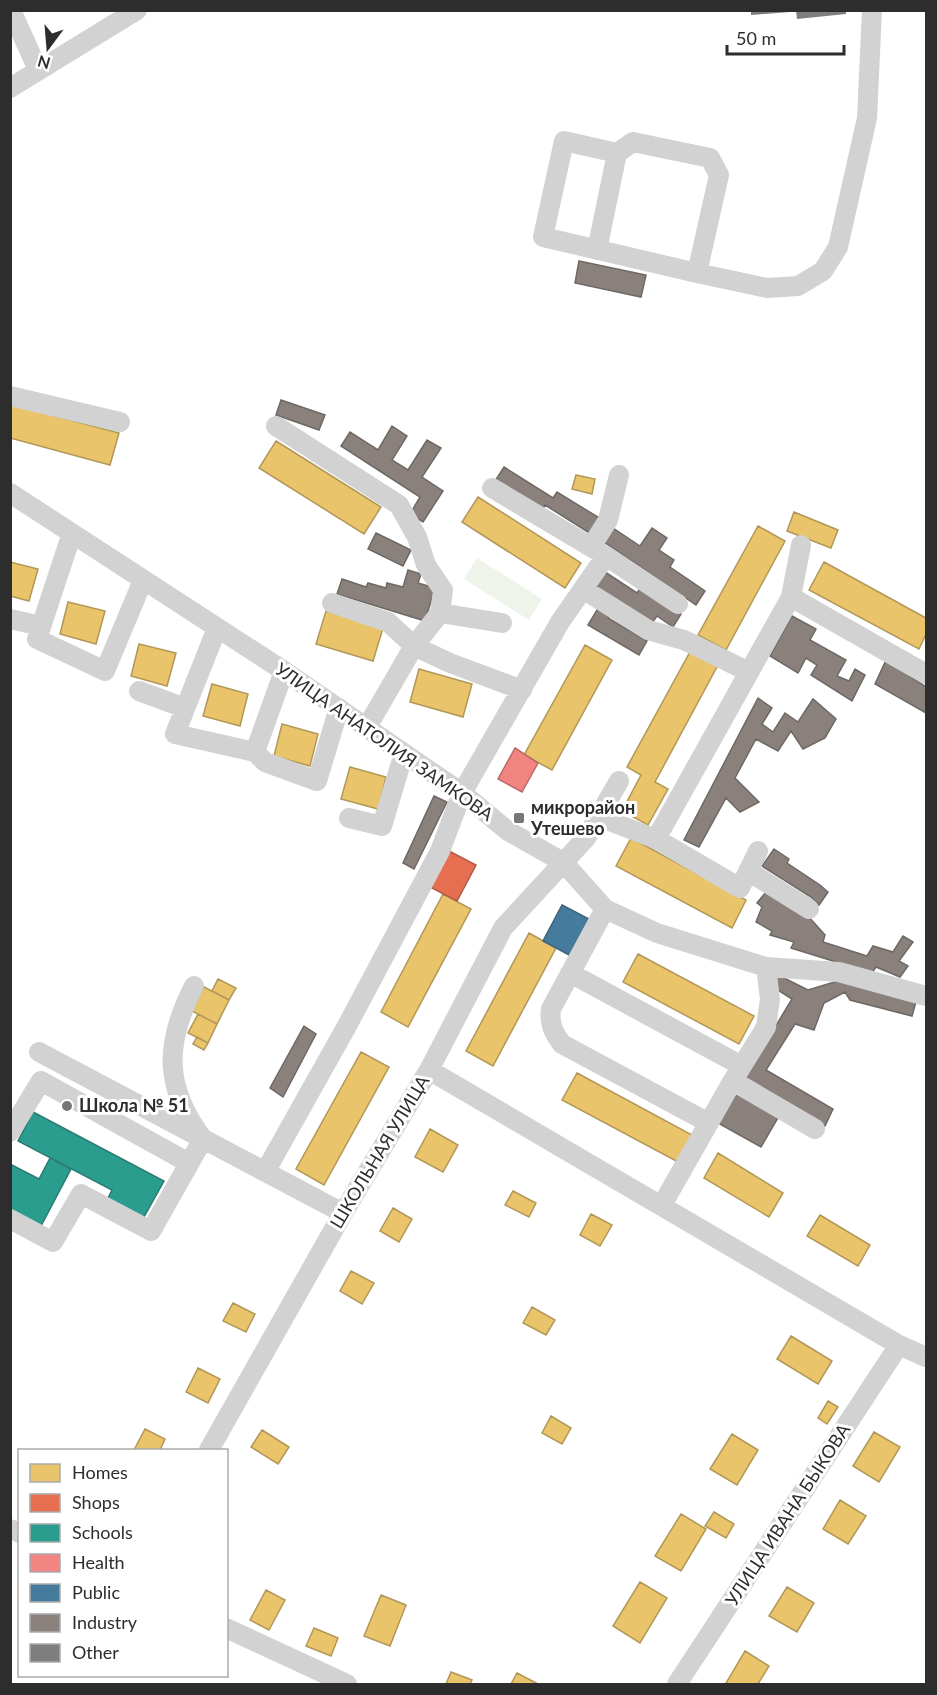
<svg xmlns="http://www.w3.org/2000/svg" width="937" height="1695" font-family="Lato,sans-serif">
	<rect width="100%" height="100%" fill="#fff"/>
	<!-- green -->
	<path fill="#eff4eb" d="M477 558 542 599 529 620 464 579Z"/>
	<!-- homes -->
	<path fill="#e9c46a" stroke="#b19758" stroke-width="1.5" d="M10 404 119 433 110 465 10 438Z
		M276 441 381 507 364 534 259 468Z
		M576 475 595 479 592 494 572 489Z
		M478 497 581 563 565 588 462 522Z
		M794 512 838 530 831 548 787 531Z
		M758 526 785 541 726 650 698 635Z
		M10 562 38 569 29 601 10 596Z
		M824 562 926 618V634L919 649 809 590Z
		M68 602 105 611 96 644 60 634Z
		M326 611 383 628 373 661 316 644Z
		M139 644 176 653 167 686 131 676Z
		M585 645 612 660 552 770 524 755Z
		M691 650 718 665 655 782 668 789 648 825 622 811 641 775 627 767Z
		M419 669 472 684 463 717 410 702Z
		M212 684 248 694 240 726 203 716Z
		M282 724 318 734 310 766 274 756Z
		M350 767 386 777 378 809 341 799Z
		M631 838 746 900 732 928 616 866Z
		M443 894 471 909 408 1027 381 1012Z
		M529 933 556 948 493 1066 466 1051Z
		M638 954 754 1016 739 1044 623 982Z
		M218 979 236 988 229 1000 212 991Z
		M204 987 229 1000 217 1024 192 1011Z
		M198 1014 217 1024 208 1043 188 1033Z
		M197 1037 208 1043 204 1050 193 1044Z
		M361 1052 389 1067 324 1185 296 1169Z
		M577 1073 692 1135 678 1162 562 1100Z
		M430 1129 458 1145 443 1172 415 1157Z
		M718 1153 783 1193 769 1217 704 1178Z
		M513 1191 536 1203 529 1217 505 1205Z
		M393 1208 412 1219 399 1242 380 1231Z
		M591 1214 612 1225 600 1246 580 1235Z
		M820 1215 870 1245 858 1266 807 1236Z
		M351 1271 374 1283 362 1304 340 1291Z
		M233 1303 255 1314 246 1332 223 1321Z
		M532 1307 555 1320 546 1335 523 1323Z
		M791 1336 832 1361 818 1384 777 1359Z
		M198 1368 220 1379 208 1403 186 1392Z
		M828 1401 838 1407 827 1424 818 1418Z
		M551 1416 571 1428 562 1444 542 1433Z
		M145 1429 165 1439 160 1450H134Z
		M262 1430 289 1447 278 1464 251 1447Z
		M874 1432 900 1447 879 1482 853 1466Z
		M732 1434 758 1450 737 1485 710 1469Z
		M840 1500 866 1516 848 1544 823 1529Z
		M714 1512 734 1524 726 1538 705 1526Z
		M681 1514 706 1529 681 1571 655 1556Z
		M640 1582 667 1598 640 1643 613 1626Z
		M787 1587 814 1603 797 1632 769 1616Z
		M266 1590 285 1600 269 1630 250 1620Z
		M381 1595 406 1605 390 1646 364 1636Z
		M314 1628 338 1638 331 1656 306 1646Z
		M745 1651 769 1666 758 1684H729L726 1683Z
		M451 1672 472 1680 470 1684H446Z
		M517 1673 538 1684H511Z"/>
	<!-- shops -->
	<path fill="#e76f51" stroke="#af5b46" stroke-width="1.5" d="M449 851 476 865 457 901 430 887Z"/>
	<!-- schools -->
	<path fill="#2a9d8f" stroke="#2b7b72" stroke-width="1.5" d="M33 1112 164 1181 144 1217 108 1198 112 1190 18 1141Z
		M50 1158 71 1169 41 1226 10 1209V1164L39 1179Z"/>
	<!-- health -->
	<path fill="#f28482" stroke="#b76a68" stroke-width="1.5" d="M515 748 538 763 522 792 498 779Z"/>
	<!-- public -->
	<path fill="#457b9d" stroke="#3e647b" stroke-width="1.5" d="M562 905 589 919 569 955 543 941Z"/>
	<!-- industry -->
	<path fill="#8a817c" stroke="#6e6864" stroke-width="1.5" d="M579 261 646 275 641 297 575 283Z
		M281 400 325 415 319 430 276 415Z
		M392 426 407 436 392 460 408 470 427 440 441 448 422 477 443 491 423 522 410 514 420 497 341 446 350 432 378 450Z
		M504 467 553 498 557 492 601 519 591 534 545 505 542 510 495 481Z
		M613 528 640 546 652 528 667 538 659 550 674 560 670 567 705 591 696 605 604 542Z
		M376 533 411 550 403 566 368 549Z
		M408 570 421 574 418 583 435 588 425 621 337 594 342 579 366 587 368 583 386 588 387 583 403 587Z
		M605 572 637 593 641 587 681 614 673 627 657 616 652 623 596 586Z
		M600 605 612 612 608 618 647 641 639 655 588 625Z
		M792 616 816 629 810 640 846 660 837 676 849 681 855 669 865 675 852 701 811 675 817 665 806 658 798 673 770 656Z
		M886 660 926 687V713L875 684Z
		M758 698 772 708 762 724 773 732 785 713 798 722 813 699 836 719 825 738 803 749 791 731 778 751 756 739 735 778 759 802 740 812 726 798 699 847 684 840Z
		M434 796 447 802 414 869 403 863Z
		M774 849 789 859 787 863 820 885 828 892 819 905 811 897 762 866Z
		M766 892 809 917 825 935 823 942 867 956 873 946 893 952 903 936 913 942 899 961 908 966 900 977 876 967 872 973 791 948 794 942 770 935 772 931 756 922 762 907 757 903Z
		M778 975 808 990 841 980 917 998 912 1016 850 1000 845 992 824 1003 814 1030 795 1024 766 1070 833 1109 825 1126 743 1080 792 999 773 987Z
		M304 1026 316 1034 283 1097 270 1088Z
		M739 1090 779 1116 761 1147 718 1123Z"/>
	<!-- building -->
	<path fill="#7e7e7e" d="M751 10H790V12L751 15Z
		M796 10H846V14L797 19Z"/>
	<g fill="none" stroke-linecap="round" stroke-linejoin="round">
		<!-- minor -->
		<path stroke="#d2d2d2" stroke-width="20" d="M11 10 38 70
			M10 88 137 10
			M597 250 617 153
			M697 273 719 175 710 158 633 142 617 153 564 141 543 237 697 273 767 288 798 286 823 271 838 247 867 118 872 10
			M10 396 120 422
			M276 426 399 505 417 537 426 565 443 590 440 613 414 646 367 727
			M492 488 606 556 678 604
			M10 493 284 671 462 793 508 831 563 862 605 909 657 933 766 967 839 972 926 996
			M72 533 37 639 105 671 143 580
			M591 547 608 520 619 475
			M583 589 648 630 684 640 749 672
			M791 597 926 674
			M332 603 388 622 414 646 450 663 522 690
			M440 613 502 623
			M10 619 41 626
			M217 628 175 734 255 752 284 671
			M139 691 185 708
			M255 752 265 762 317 781 339 708
			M599 817 656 839 740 888 758 851
			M349 818 382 826 404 753
			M656 839 791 597 801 545
			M748 871 809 909
			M605 909 551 1009C549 1023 553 1032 562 1044L709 1123
			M570 973 742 1066
			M39 1052 343 1213
			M429 1070 899 1345 926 1357
			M733 1081 815 1129
			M10 1132 41 1081 189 1163
			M265 1172 348 1024 440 851 462 793 560 622 606 556
			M662 1205 732 1082 766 1027 770 999 766 967
			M10 1219 53 1242 81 1194 151 1231 203 1139C163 1086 165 1043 194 986
			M209 1450 343 1213 429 1070 503 928 586 838 619 781
			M10 1529 20 1533
			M226 1628 347 1684
			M677 1684 899 1345"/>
	</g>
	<!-- markers -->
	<g fill="#767676" stroke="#fff" stroke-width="2">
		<rect x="513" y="812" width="12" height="12" rx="3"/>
		<circle cx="67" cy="1106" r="6"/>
	</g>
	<g text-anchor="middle" stroke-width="6" stroke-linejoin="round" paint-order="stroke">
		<!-- street labels -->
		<g font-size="18" fill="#2d2d2d" stroke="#fff">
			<text transform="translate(384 742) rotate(35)" y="6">УЛИЦА АНАТОЛИЯ ЗАМКОВА</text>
			<text transform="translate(380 1152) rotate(-59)" y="6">ШКОЛЬНАЯ УЛИЦА</text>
			<text transform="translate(788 1515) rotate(-57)" y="6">УЛИЦА ИВАНА БЫКОВА</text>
		</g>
		<!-- poi labels -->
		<g font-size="18" font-weight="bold" fill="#2d2d2d" stroke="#fff" text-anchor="start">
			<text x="531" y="814">микрорайон<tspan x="531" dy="21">Утешево</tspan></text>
			<text x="79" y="1112">Школа № 51</text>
		</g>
	</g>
	<!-- border -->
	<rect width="937" height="1695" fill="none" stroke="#2d2d2d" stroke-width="24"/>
	<!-- legend -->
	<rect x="18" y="1449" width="210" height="228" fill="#ffffff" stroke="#ababab" stroke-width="1.5"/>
	<rect x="30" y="1464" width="30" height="18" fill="#e9c46a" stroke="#ababab" stroke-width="1.5"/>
	<text x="72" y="1479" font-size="18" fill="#2d2d2d">Homes</text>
	<rect x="30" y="1494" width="30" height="18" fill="#e76f51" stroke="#ababab" stroke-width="1.5"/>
	<text x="72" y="1509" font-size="18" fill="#2d2d2d">Shops</text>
	<rect x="30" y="1524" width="30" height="18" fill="#2a9d8f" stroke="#ababab" stroke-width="1.5"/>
	<text x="72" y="1539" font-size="18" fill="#2d2d2d">Schools</text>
	<rect x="30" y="1554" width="30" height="18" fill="#f28482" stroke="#ababab" stroke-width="1.5"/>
	<text x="72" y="1569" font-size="18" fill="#2d2d2d">Health</text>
	<rect x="30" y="1584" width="30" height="18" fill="#457b9d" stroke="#ababab" stroke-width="1.5"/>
	<text x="72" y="1599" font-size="18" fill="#2d2d2d">Public</text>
	<rect x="30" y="1614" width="30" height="18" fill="#8a817c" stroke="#ababab" stroke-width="1.5"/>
	<text x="72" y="1629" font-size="18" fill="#2d2d2d">Industry</text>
	<rect x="30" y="1644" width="30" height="18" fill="#7e7e7e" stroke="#ababab" stroke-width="1.5"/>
	<text x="72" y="1659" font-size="18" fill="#2d2d2d">Other</text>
	<!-- north arrow -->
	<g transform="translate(48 48) rotate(196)" stroke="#ffffff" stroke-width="4.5" paint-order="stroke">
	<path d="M0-4.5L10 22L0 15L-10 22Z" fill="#2d2d2d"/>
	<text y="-9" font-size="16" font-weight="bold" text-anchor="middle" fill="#2d2d2d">N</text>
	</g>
	<!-- scale -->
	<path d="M727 45v9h117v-9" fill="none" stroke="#2d2d2d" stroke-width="3"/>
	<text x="736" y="45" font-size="18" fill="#2d2d2d" stroke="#ffffff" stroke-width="4.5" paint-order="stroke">50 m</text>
</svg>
